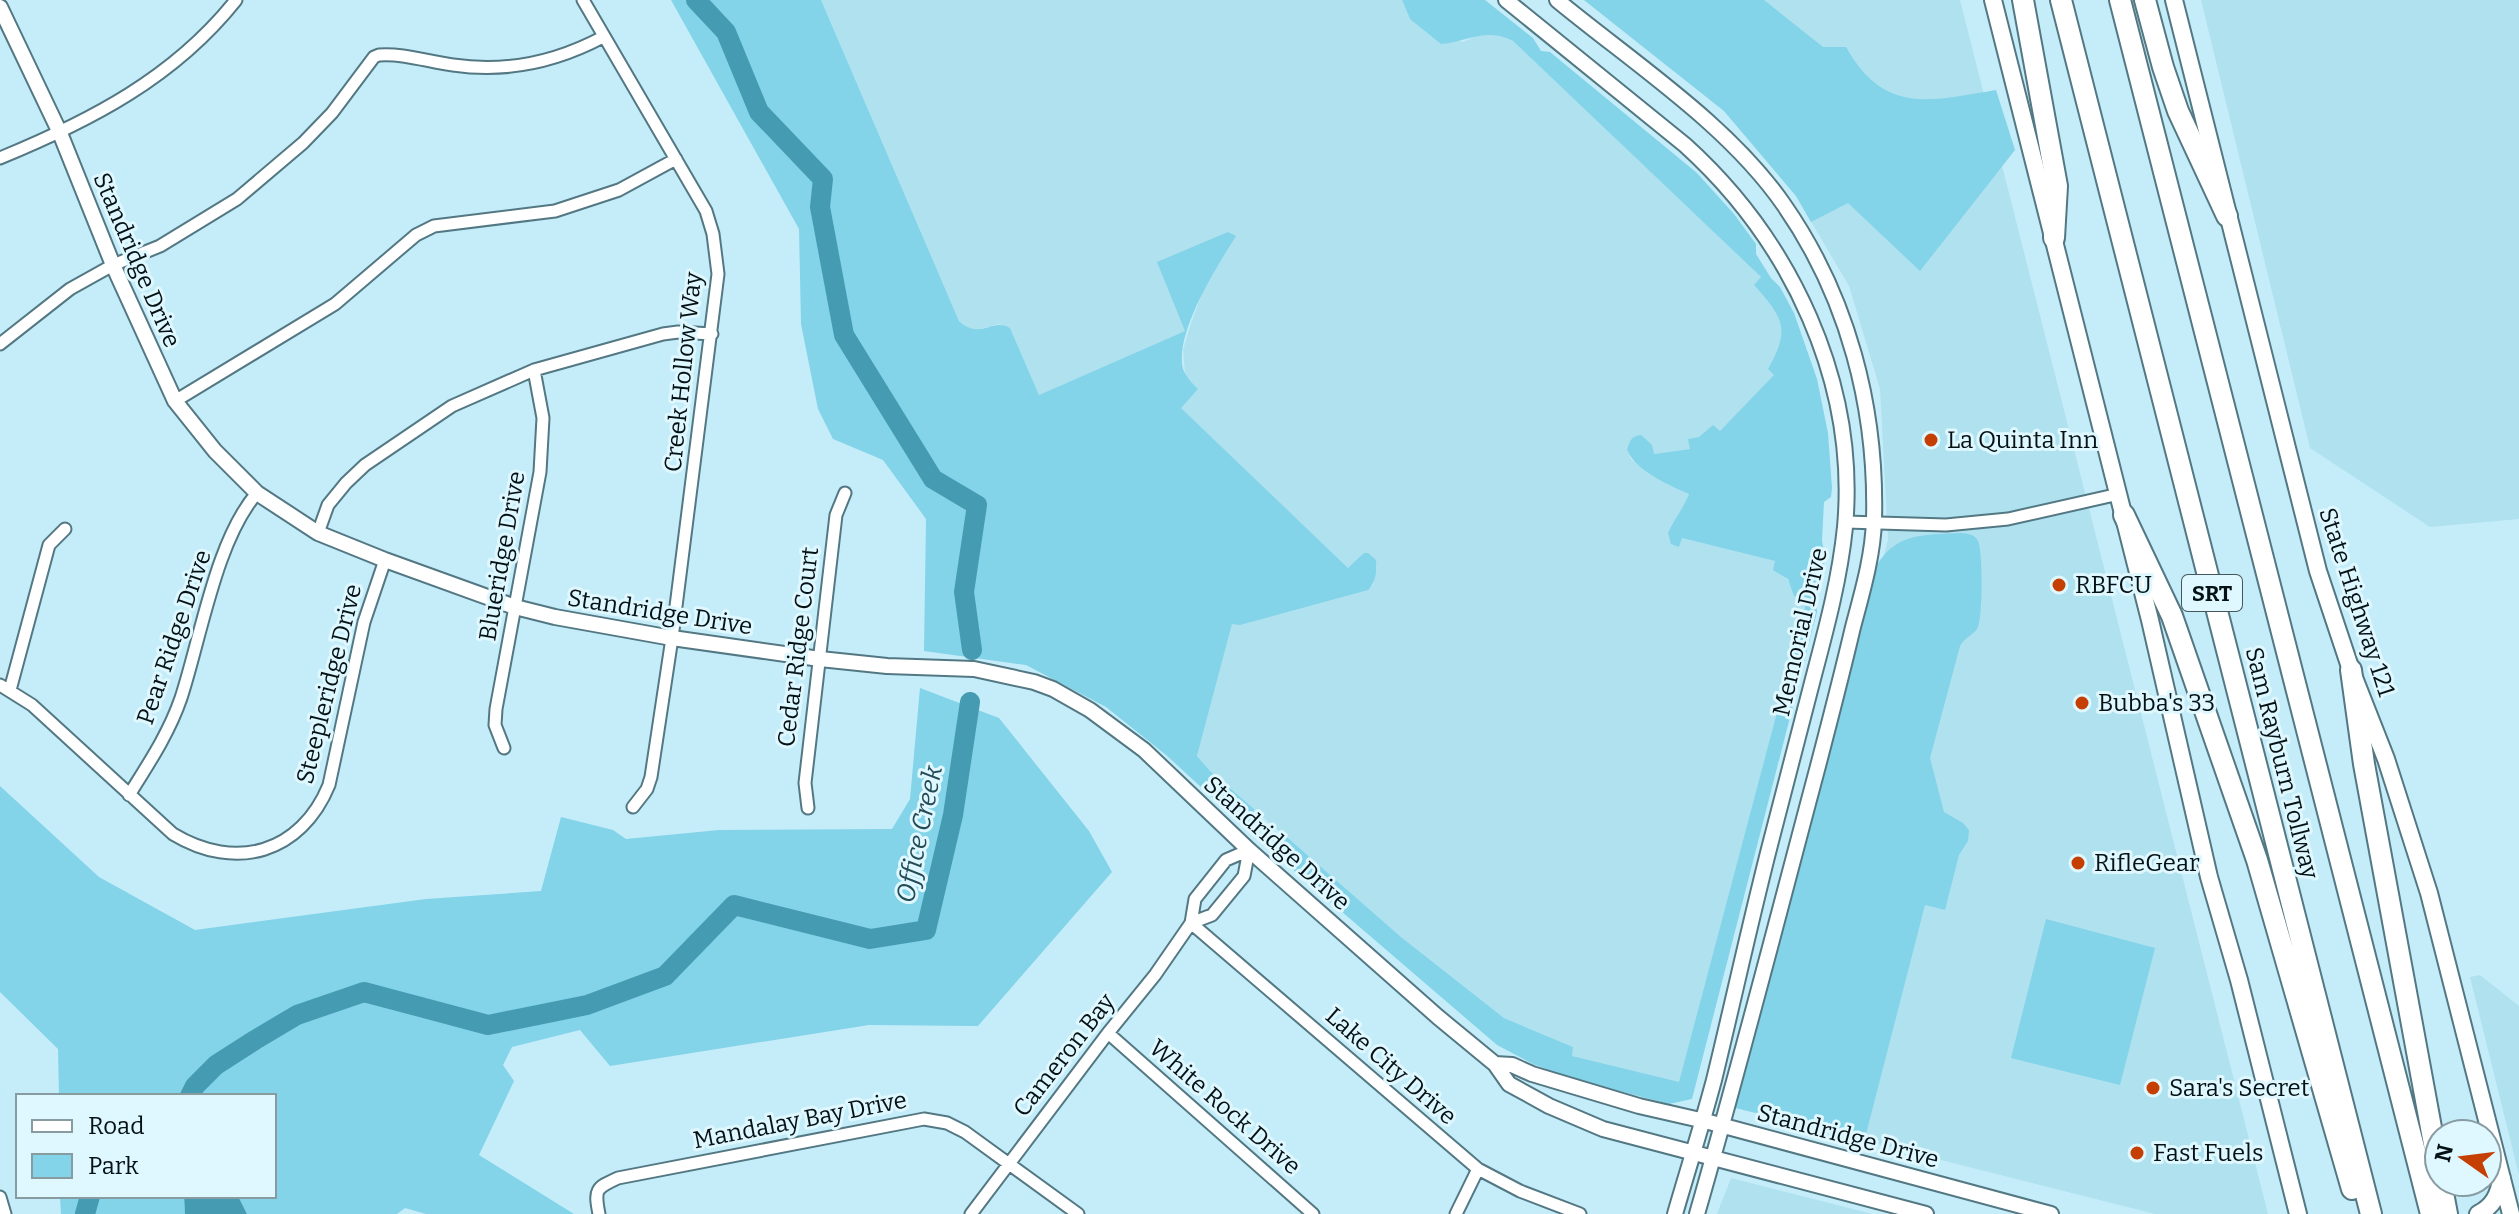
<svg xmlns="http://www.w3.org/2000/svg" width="2519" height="1214" font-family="Bitter,serif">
	<rect width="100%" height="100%" fill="#c5edf9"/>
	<!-- built -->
	<path fill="#b0e1ef" d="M821 0H1402L1410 19 1463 42 1473 37 1491 33 1513 41 1761 277 1755 285 1777 309 1781 323V347L1768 369 1775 375 1720 431 1713 426 1699 437 1690 449 1654 454 1635 436 1627 450 1631 459 1650 473 1689 494 1681 514 1682 538 1776 561 1795 592 1807 599 1679 1083 1571 1056 1573 1047 1504 1018 1401 937 1210 771 1197 756 1232 624 1373 585 1377 566 1368 553H1365L1349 569 1180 408 1185 374 1183 350 1190 326 1206 283 1235 237 1228 232 1185 331 1039 395 1010 328 999 324 976 330 968 328 959 321Z
		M1584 0H1960L2268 1214H2155L1743 1110 1888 539 1880 389 1849 286 1796 196 1724 111Z
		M2201 0H2519V519L2430 527 2310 448Z
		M2480 975 2519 1006V1175L2470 977Z
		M1731 1178 1845 1207 1873 1214H1717Z"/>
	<!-- green -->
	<path fill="#83d3e9" d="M671 0H821L959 321C981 341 991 317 1010 328L1039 395 1185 331 1157 262 1228 232 1236 236C1217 266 1174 334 1183 369 1186 377 1192 383 1198 389L1181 408 1348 568 1364 553H1368L1376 560C1377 571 1376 582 1368 590L1240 625 1232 624 1197 756 1210 771 1254 809 1256 828 1249 831 1166 755 1106 707 1026 665 924 651 926 519 883 460 833 439 818 409 801 324 799 229Z
		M1402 0H1485L1533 38 1541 51 1550 52 1697 173 1734 214 1756 244V254L1771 278 1780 287 1794 313 1817 379 1828 433 1832 488 1831 497 1824 502 1822 540 1825 560 1816 600 1817 612 1692 1099 1669 1104 1569 1078 1533 1064 1497 1045 1270 850 1273 840 1282 833 1401 937 1504 1018 1573 1047 1572 1056 1679 1082 1807 599 1794 596 1788 579 1773 570 1775 561 1682 538 1679 547 1671 544 1668 533C1675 518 1683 509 1689 494 1669 485 1636 471 1627 450 1630 441 1631 436 1641 435L1652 445 1654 454 1690 449 1688 439 1699 437 1713 425 1720 431 1774 375 1768 369C1791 329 1783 317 1754 285L1761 277 1513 41C1485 27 1470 41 1441 44L1410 19Z
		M1584 0H1764L1823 47H1846C1884 115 1930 101 1996 90L2015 150 1920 271 1848 203 1811 222 1796 196 1724 111Z
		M1962 533C1968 534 1975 534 1978 541 1983 551 1983 621 1977 629 1972 636 1965 637 1960 646L1930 758 1944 812 1963 823 1969 830 1968 841 1959 855 1945 910 1925 905 1865 1138 1735 1108 1873 572C1893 532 1922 535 1962 533Z
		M920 688 999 718 1089 831 1112 872 978 1026 869 1025 610 1066 580 1030 512 1047 503 1065 514 1081 479 1155 574 1214H426L405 1208 397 1214H247L238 1196H274V1096H59L58 1049 0 992V786L99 877 195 930 426 899 541 891 561 817 613 830 626 839 719 830 892 829 910 799Z
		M2046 919 2155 948 2120 1085 2011 1058Z
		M60 1196H184L185 1214H61Z"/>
	<!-- water -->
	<path fill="#459cb2" d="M184 1196H238L247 1214H185Z"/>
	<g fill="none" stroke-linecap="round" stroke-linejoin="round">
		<!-- river -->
		<path stroke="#459cb2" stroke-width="20" d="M696 0 726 32 759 112 823 179 820 207 844 335 933 479 977 505 964 592 972 650
			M190 1096 195 1086 216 1065 255 1040 297 1015 364 992 488 1025 587 1005 665 976 734 905 870 939 926 930 953 815 970 702
			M85 1214 90 1196"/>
		<defs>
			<path id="minor" d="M583 0 706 211 713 234 718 274 672 638 651 777 647 789 633 807
				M0 158C90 121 174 78 236 0
				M0 344 70 289 113 265 160 246 237 199 303 143 332 113 374 57 379 55C403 53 429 62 453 65 507 73 556 62 603 37
				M175 401 335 304 416 235 434 226 555 211 619 190 676 159
				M1846 522 1946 525 2008 519 2119 494
				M318 533 328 505 346 483 365 465 452 406 534 370 663 334 678 332 712 334
				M0 685 32 705 173 834C236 872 301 853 329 785L364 622 385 560
				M10 690 49 545 65 529
				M504 748 495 725 496 709 540 472 543 418 534 370
				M129 795C149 763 169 733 181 698 201 637 216 540 257 493
				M808 808 805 783 836 515 845 493
				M1191 923 1478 1169 1520 1191 1580 1214
				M1191 923 1212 915 1244 876 1249 850
				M1108 1033 1313 1214
				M0 1197 5 1214
				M599 1214C594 1189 596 1188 618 1178L924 1119 947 1123 965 1132 1078 1214
				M971 1214 1108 1033 1155 975 1191 923 1195 899 1226 860 1249 850
				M1456 1214 1478 1169"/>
			<path id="tertiary" d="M1506 0 1685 145C1791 241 1858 382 1845 527 1840 577 1827 626 1814 675 1800 731 1785 788 1770 845 1750 923 1733 1002 1714 1080 1702 1125 1688 1169 1675 1214
				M1557 0C1632 62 1728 124 1784 205 1848 297 1877 408 1874 520 1873 556 1862 593 1853 627 1842 674 1830 720 1818 766 1778 916 1740 1065 1697 1214
				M0 7 60 133 113 265 175 401 215 451 257 493 318 533 385 560 515 607 555 617 672 638 820 659 887 666 974 669 1034 682 1053 689 1090 710 1144 750 1249 850 1438 1017 1495 1064 1509 1084 1549 1106 1603 1129 1926 1214
				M1495 1064 1512 1065 1532 1074 1639 1106 1709 1122 2051 1214"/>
			<path id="secondary" d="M1993 0 2150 620 2209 877 2239 980 2298 1214
				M2174 0 2318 571 2351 670 2386 759 2429 893 2511 1214
				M2478 1214C2494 1206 2498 1195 2502 1178"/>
			<path id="motorway" d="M2023 0 2057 186 2054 238
				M2061 0 2371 1214
				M2120 0 2431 1214
				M2145 0 2163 67 2178 111 2227 216
				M2124 515 2172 616 2257 860 2352 1189
				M2351 670 2364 764 2439 1171
				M2441 1182 2447 1214"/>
		</defs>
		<!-- minor casing -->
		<use href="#minor" stroke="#537883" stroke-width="15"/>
		<!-- tertiary casing -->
		<use href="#tertiary" stroke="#537883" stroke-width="18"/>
		<!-- secondary casing -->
		<use href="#secondary" stroke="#537883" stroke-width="20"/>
		<!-- motorway casing -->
		<use href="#motorway" stroke="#537883" stroke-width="24"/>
		<!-- minor -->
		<use href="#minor" stroke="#fff" stroke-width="11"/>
		<!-- tertiary -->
		<use href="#tertiary" stroke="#fff" stroke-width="14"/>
		<!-- secondary -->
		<use href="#secondary" stroke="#fff" stroke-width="16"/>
		<!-- motorway -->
		<use href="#motorway" stroke="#fff" stroke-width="20"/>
	</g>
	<!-- markers -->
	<g fill="#c53f02" stroke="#dff7fe" stroke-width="3">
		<circle cx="1931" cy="440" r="8"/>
		<circle cx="2059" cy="585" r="8"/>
		<circle cx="2082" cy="703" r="8"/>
		<circle cx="2078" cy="863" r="8"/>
		<circle cx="2153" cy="1088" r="8"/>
		<circle cx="2137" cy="1153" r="8"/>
	</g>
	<g text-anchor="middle" stroke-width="6" stroke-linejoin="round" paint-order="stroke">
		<!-- shield labels -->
		<rect fill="#dff7fe" stroke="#46575c" stroke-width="2" x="2182" y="575" width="60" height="36" rx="6"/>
		<g font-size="22" font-weight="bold" fill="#041216">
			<text x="2212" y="601">SRT</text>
		</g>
		<!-- street labels -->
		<g font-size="24" fill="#041216" stroke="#dff7fe">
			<text transform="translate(137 260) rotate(67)" y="8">Standridge Drive</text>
			<text transform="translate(683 372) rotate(-84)" y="8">Creek Hollow Way</text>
			<text transform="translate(502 556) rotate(-80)" y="8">Blueridge Drive</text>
			<text transform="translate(2357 602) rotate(72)" y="8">State Highway 121</text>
			<text transform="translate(660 612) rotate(9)" y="8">Standridge Drive</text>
			<text transform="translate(1800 632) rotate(-77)" y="8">Memorial Drive</text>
			<text transform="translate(174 637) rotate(-71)" y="8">Pear Ridge Drive</text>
			<text transform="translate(798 647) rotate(-83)" y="8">Cedar Ridge Court</text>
			<text transform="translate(329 684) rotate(-76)" y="8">Steepleridge Drive</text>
			<text transform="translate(2282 763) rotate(76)" y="8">Sam Rayburn Tollway</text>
			<text transform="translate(1277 843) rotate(42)" y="8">Standridge Drive</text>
			<text transform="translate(1064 1055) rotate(-52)" y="8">Cameron Bay</text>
			<text transform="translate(1391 1066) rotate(41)" y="8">Lake City Drive</text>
			<text transform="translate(1225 1107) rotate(41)" y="8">White Rock Drive</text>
			<text transform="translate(800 1120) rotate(-11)" y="8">Mandalay Bay Drive</text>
			<text transform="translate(1848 1136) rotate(15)" y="8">Standridge Drive</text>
		</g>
		<!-- poi labels -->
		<g font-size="24" fill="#041216" stroke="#dff7fe" text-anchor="start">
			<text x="1947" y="448">La Quinta Inn</text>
			<text x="2075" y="593">RBFCU</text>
			<text x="2098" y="711">Bubba's 33</text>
			<text x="2094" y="871">RifleGear</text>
			<text x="2169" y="1096">Sara's Secret</text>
			<text x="2153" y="1161">Fast Fuels</text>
		</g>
		<!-- water labels -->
		<g font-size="26" font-style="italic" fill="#244b55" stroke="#dff7fe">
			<text transform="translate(919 834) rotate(-78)" y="9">Office Creek</text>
		</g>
	</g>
	<!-- legend -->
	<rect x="16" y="1094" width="260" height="104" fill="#dff7fe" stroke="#879ba1" stroke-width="2"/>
	<rect x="32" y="1120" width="40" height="12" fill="#ffffff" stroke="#879ba1" stroke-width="2"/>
	<text x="88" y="1134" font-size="24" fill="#041216">Road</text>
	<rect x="32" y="1154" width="40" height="24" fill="#83d3e9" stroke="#879ba1" stroke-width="2"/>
	<text x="88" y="1174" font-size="24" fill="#041216">Park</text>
	<!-- north arrow -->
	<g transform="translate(2463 1158) rotate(284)"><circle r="38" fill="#dff7fe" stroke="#879ba1" stroke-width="2"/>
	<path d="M0-6L14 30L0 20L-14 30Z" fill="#c53f02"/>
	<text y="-12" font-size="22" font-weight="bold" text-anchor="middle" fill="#041216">N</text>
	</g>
</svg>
